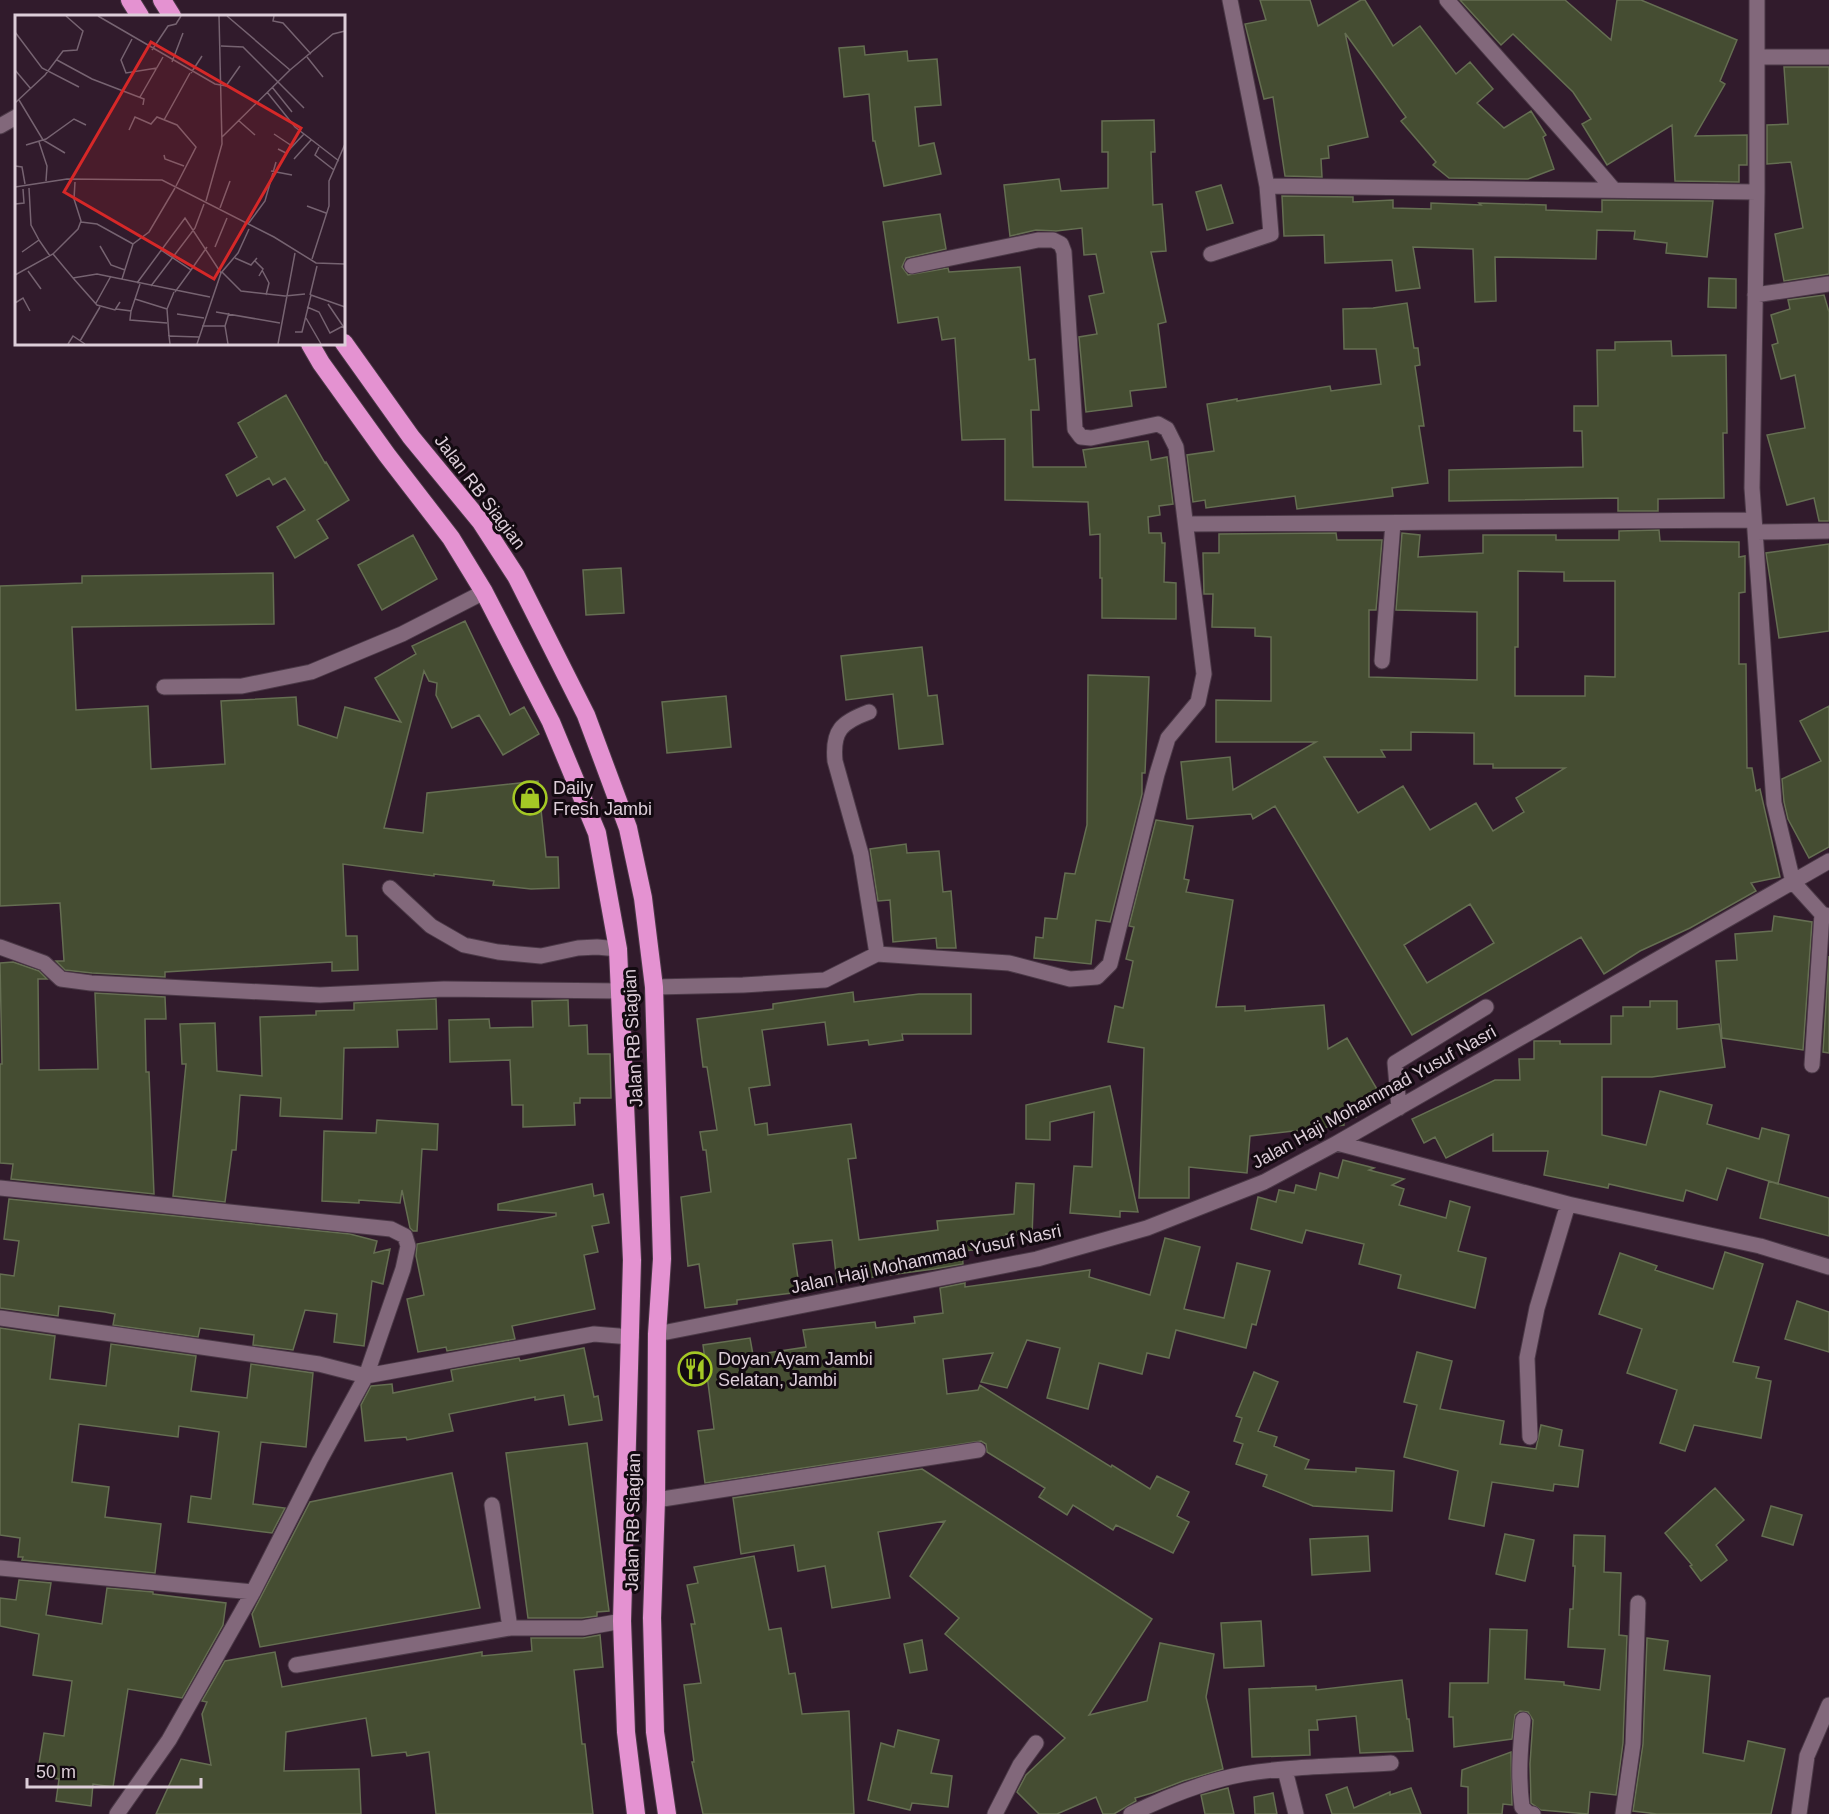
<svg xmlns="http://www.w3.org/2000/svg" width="1829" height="1814" font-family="Arial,sans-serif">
	<rect width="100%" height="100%" fill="#311b2c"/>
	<!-- building -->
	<path fill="#454d32" stroke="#656e52" stroke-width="1.5" fill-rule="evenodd" d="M1260 0H1310L1318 26 1361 0H1365L1393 46 1420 26 1456 74 1470 62 1493 89 1477 103 1504 128 1531 111 1546 135 1543 137 1554 169 1528 179 1449 178 1433 165 1436 162 1401 121 1406 117 1345 33 1368 137 1328 146 1329 158 1321 159 1322 177 1285 176 1273 97 1264 99 1245 24 1266 20Z
		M1460 0H1565L1611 40 1617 0H1641L1737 40 1720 81 1725 84 1695 136 1747 135V165H1739V182L1675 181 1672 125 1607 165 1582 124 1591 119 1573 92 1513 34 1501 45Z
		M864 46 865 55 907 51 908 61 937 59 941 105 915 107 919 146 934 143 941 174 884 186 875 141H873L869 94 844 97 839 48Z
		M1784 67H1829V274L1784 281 1775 234 1803 228 1791 162 1767 164V125L1788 124Z
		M1154 120 1155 152H1151L1153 205 1162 204 1166 251 1151 252 1166 322 1158 324 1166 387 1130 391 1132 406 1086 412 1079 337 1097 334 1089 296 1104 293 1096 254 1084 255 1082 228 1056 231 1036 230 1010 236 1004 185 1059 179 1061 191 1108 188V152H1102V121Z
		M1221 185 1233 223 1207 230 1196 192Z
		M1282 196 1353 197V202L1393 200V208L1431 209V203L1481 205 1479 203 1546 205V210L1602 212V200L1713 201 1707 257 1666 253 1667 243 1634 239 1635 231 1597 230 1596 259 1495 257 1496 301 1475 302 1473 249 1413 247 1420 288 1396 291 1392 260 1325 263 1324 235 1284 236Z
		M940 214 946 249 906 258 902 267 908 275 948 268 949 272 1020 267 1029 360 1035 359 1039 410H1031L1033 467H1086L1083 450 1148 441 1151 460 1167 457 1173 504 1159 506 1160 515 1148 517 1149 533H1161L1162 543H1165L1164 582 1176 583V619L1102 618V578H1100V534L1090 535 1088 502 1005 500V439L962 440 955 338 942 340 938 317 898 323 883 222Z
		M1709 278 1736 279V308L1708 307Z
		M1824 295 1829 312V521H1819L1814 498 1787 505 1767 435 1805 428 1795 375 1781 379 1772 345 1778 343 1771 315 1790 309 1788 300Z
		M1407 303 1414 348H1418L1420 365 1415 366 1424 426H1419L1428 483 1392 488 1393 496 1297 509 1295 496 1206 508 1205 500 1193 502 1187 455 1214 451 1207 404 1237 399V401L1330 386 1331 391 1381 384 1376 349H1344L1343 309 1373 308Z
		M1671 341 1672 356 1726 355 1727 433H1723L1724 498 1658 499V511H1618V498L1449 501V470L1583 467 1582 431H1574V406H1598L1597 350H1615V342Z
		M286 395 325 463 326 462 349 500 317 520 328 538 295 558 277 527 305 510 285 478 273 485 269 478 237 496 226 475 257 457 238 423Z
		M1659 530 1660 541 1739 542V557L1745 556V592L1739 593V664H1746L1747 768H1752L1756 791 1760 789 1780 877 1751 883 1756 891 1690 928 1640 951 1604 974 1581 937 1412 1035 1275 806 1253 819 1251 814 1187 819 1181 762 1230 757 1233 790 1316 742H1216V700L1271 701V637L1255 636V628L1212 627 1213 594H1204L1203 553H1219V534L1336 533 1337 540H1382L1376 610H1369V677L1477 680V612L1396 610 1402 533 1420 535 1418 557 1483 553V535H1556V540H1619V531ZM1518 571 1564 572V581H1615V677L1585 676V696H1515V647H1518ZM1411 732 1474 733V764H1493V768H1565L1516 798 1524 812 1493 831 1476 803 1430 830 1403 786 1358 813 1324 757H1385L1381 750H1411ZM1470 904 1494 943 1427 983 1404 945Z
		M413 535 437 579 382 610 358 565Z
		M1829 544V631L1779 638 1766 553Z
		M621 568 624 613 586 615 583 570Z
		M273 573 274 624 72 627 76 710 148 706 151 769 225 764 221 701 296 697 298 725 337 738 345 707 401 722 375 678 416 654 412 646 465 621 510 715 524 707 539 734 503 755 479 715 452 728 436 695 437 683 429 681 424 671 384 828 423 833 427 793 538 781 546 857H558L559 888 531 889 493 885 494 881 434 874V876L343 864 346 936H357L358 970 332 971V962L165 972V977L92 973 65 970 56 961H64L60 903 0 906V586L82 583V576Z
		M922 647 928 696 937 695 943 744 899 749 893 694 846 700 841 656Z
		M1088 675 1149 677 1145 773H1142V794L1110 922 1096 920 1091 964 1034 958 1036 937 1043 938 1045 918 1057 919 1065 873 1075 874 1087 825Z
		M726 696 731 747 667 753 662 702Z
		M1829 706V847L1809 858 1788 819 1784 802 1782 779 1821 761 1800 721Z
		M1156 820 1193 826 1184 879 1189 880 1186 892 1233 900 1216 1007 1245 1006V1011L1324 1005 1328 1049 1347 1038 1381 1096 1356 1111V1117L1343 1118 1344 1125 1250 1136 1247 1173 1189 1167V1198H1139L1144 1048 1108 1042 1115 1006 1123 1008 1133 961 1126 959 1134 927 1129 926Z
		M906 844 907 853 939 851 943 892 951 891 956 948H937L936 938 893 942 890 900 878 901 870 849Z
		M1774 916 1812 922 1803 1050 1722 1038 1716 961 1737 960 1735 934 1772 931Z
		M1829 956V1053L1823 1052Z
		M13 962 39 971 47 979H38L39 1070 98 1069 95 993 165 997 166 1019H145L146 1072H149L154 1194 11 1179 13 1164 0 1163V1064H2L0 963Z
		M853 992 854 1002 919 994H971V1034H902L903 1040 869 1045 868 1040 828 1045 825 1022 762 1030 770 1085 749 1088 755 1125 767 1123 768 1135 851 1124 856 1158 848 1159 859 1240 938 1230 937 1221 1014 1214 1016 1183 1034 1184 1032 1236 1006 1234 1007 1247 962 1251 963 1264 934 1269 837 1282 832 1240 793 1244 800 1292 737 1300V1304L705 1308 699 1264 688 1266 681 1197 711 1192 706 1150H703L700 1132 717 1130 707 1067H703L697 1019 773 1009V1004Z
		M436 999 437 1029 397 1030 398 1047 344 1048 342 1119 280 1116 281 1098 240 1095 236 1150H232L225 1202 173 1196 186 1064H182L180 1024 215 1023 217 1071 262 1076 260 1017 316 1015V1011L354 1010V1003Z
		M568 1000 569 1026 587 1025 588 1054H610L611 1098H580V1103H574L575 1125 523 1127V1105H512L510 1060 450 1062 449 1020 489 1019 490 1028 533 1027 532 1001Z
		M1650 1001H1677V1029L1719 1024 1725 1067 1652 1077H1602V1135L1646 1145 1660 1091 1712 1105 1707 1124 1759 1139 1762 1128 1789 1135 1778 1184 1727 1168 1717 1200 1686 1190 1683 1201 1609 1184 1608 1188 1544 1175 1548 1151H1493V1134L1446 1158 1435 1137 1424 1143 1412 1119 1495 1080H1520L1519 1059H1534V1041H1560V1044H1611V1016H1623V1007H1650Z
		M1110 1086 1138 1212 1120 1211V1217L1070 1213 1074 1166 1092 1167 1094 1112 1050 1122V1140L1026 1139V1105Z
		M377 1120 438 1124 437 1150 422 1149 417 1231H413L410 1228 402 1190 400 1203 359 1200V1203L322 1201 324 1131 376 1133Z
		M1343 1160 1374 1168 1369 1170 1404 1179 1392 1185 1404 1189 1399 1205 1446 1218 1450 1201 1470 1207 1458 1251 1486 1258 1475 1308 1398 1288 1401 1275 1359 1264 1364 1244 1306 1230 1302 1243 1251 1229 1258 1197 1276 1202 1279 1190 1294 1193 1296 1185 1316 1190 1320 1173 1338 1178Z
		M1769 1181 1829 1198V1236L1760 1218Z
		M592 1184 594 1196 603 1194 609 1223 592 1226 598 1252 584 1255 595 1309 512 1326 515 1339 447 1351 446 1347 418 1352 407 1299 424 1295 416 1256 417 1244 556 1216V1213L498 1210V1204Z
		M9 1199 350 1234 377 1241 374 1253 390 1249 383 1284 372 1281 364 1346 334 1342 337 1314 305 1310 293 1350 253 1345 254 1335 200 1328 198 1337 113 1325 115 1314 105 1312 59 1306 58 1316 0 1308V1274L14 1276 19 1241 4 1239Z
		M1165 1238 1200 1247 1184 1309 1224 1318 1237 1263 1270 1271 1256 1325 1252 1324 1246 1348 1176 1330 1169 1358 1147 1353 1142 1374 1099 1363 1088 1409 1047 1398 1060 1348 1027 1340 1007 1388 981 1382 993 1353 943 1359 947 1394 978 1390 980 1385 1111 1467 1112 1465 1150 1489 1157 1476 1189 1492 1177 1516 1189 1522 1173 1553 1116 1525 1113 1530 1073 1505 1067 1515 1039 1497 1045 1488 987 1452 986 1444 981 1441 705 1483 698 1431 714 1429 703 1345 750 1338 753 1355 806 1347 803 1330 875 1322 876 1328 915 1323 914 1317 943 1313 940 1288 965 1283V1287L1090 1270 1089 1277 1150 1295Z
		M1725 1252 1763 1264 1733 1362 1759 1367 1756 1378 1771 1381 1761 1438 1694 1425 1685 1451 1660 1443 1677 1390 1627 1373 1642 1329 1599 1314 1620 1253 1657 1266 1655 1270 1713 1289Z
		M1797 1301 1829 1312V1352L1785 1339Z
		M0 1328 55 1336 50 1379 106 1386 111 1344 196 1356 191 1391 247 1398 251 1364 313 1373 306 1447 261 1442 253 1504 285 1508 272 1533 188 1522 191 1496 211 1499 219 1432 179 1426 178 1437 79 1424 72 1482 109 1487 105 1517 161 1524 155 1573 22 1560 23 1557H18L20 1538 0 1535Z
		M584 1348 594 1397 598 1396 602 1420 569 1425 564 1395 535 1400V1397L449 1414 453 1431 407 1440 406 1437 365 1441 361 1405 371 1386 392 1384 393 1393 453 1381 451 1370 519 1358 520 1361Z
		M1417 1352 1452 1361 1440 1409 1504 1421 1500 1444 1536 1449 1541 1425 1562 1430 1559 1446 1583 1450 1578 1487 1554 1484 1553 1491 1492 1482 1484 1526 1449 1519 1458 1471 1404 1457 1417 1405 1404 1402Z
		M1254 1372 1278 1382 1258 1431 1277 1437 1274 1446 1309 1460 1305 1469 1356 1472V1468L1394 1471 1392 1511 1313 1506 1263 1486 1267 1475 1236 1464 1243 1444 1234 1441 1242 1418 1236 1416Z
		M587 1443 609 1611 597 1612V1616L582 1618H528L506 1453Z
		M922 1469 1152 1619 1089 1715 1147 1701 1160 1643 1214 1654 1206 1697 1223 1769 1183 1781 1152 1793 1135 1798 1136 1801 1114 1814H1103L1096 1797 1057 1814H1039L1017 1792 1026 1775 1065 1738 945 1634 959 1618 910 1576 945 1521 878 1532 890 1598 832 1608 825 1566 798 1571 794 1545 741 1554 733 1498Z
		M452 1473 480 1608 260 1647 252 1614 310 1502Z
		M1715 1488 1744 1520 1716 1545 1727 1560 1701 1581 1690 1566 1692 1565 1665 1533Z
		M1771 1506 1802 1515 1793 1545 1762 1536Z
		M1505 1534 1534 1540 1525 1581 1496 1574Z
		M1574 1535 1605 1536 1604 1572 1621 1573 1619 1635 1627 1636 1623 1743 1616 1795 1590 1792 1588 1814 1541 1810 1531 1803 1530 1764 1533 1720 1528 1712 1520 1711 1515 1715 1512 1739 1454 1747 1453 1717H1449L1450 1683H1488L1490 1629 1527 1630 1525 1679 1564 1682V1685L1600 1690 1605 1649 1568 1647 1570 1609H1573L1575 1566H1573Z
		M1368 1536 1370 1571 1312 1575 1310 1539Z
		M754 1556 769 1630 781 1628 789 1674 795 1673 802 1714 849 1711 854 1814H703L692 1762H694L684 1685 701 1683 691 1624H695L687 1585 698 1583 694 1567Z
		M19 1580 51 1583 46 1615 102 1624 107 1588 153 1592V1594L226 1603 223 1625 182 1698 128 1689 113 1787 93 1784 91 1806 56 1801 59 1779 37 1776 44 1733 64 1736 72 1681 33 1675 39 1634 0 1626V1598L16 1600Z
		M1261 1621 1264 1666 1224 1668 1221 1623Z
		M600 1635 603 1667 574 1670 582 1744H585L593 1814H436L429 1752 407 1756 406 1752 372 1756 366 1718 286 1732 284 1771 359 1769 361 1814H156L181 1759 211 1765 202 1714 207 1702 202 1701 225 1661 275 1652 282 1687 482 1652V1656L532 1651 531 1638H583Z
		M1647 1638 1668 1641 1664 1670 1710 1676 1703 1753 1744 1761 1748 1741 1785 1749 1771 1814H1657L1633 1811 1643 1744Z
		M922 1640 927 1670 910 1673 904 1644Z
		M1402 1680 1407 1719H1409L1413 1751 1360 1753 1356 1716 1317 1720 1318 1730H1309L1310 1755 1252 1757 1249 1689 1316 1686V1690Z
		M898 1730 939 1740 931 1773 952 1776 948 1807 912 1803 910 1810 868 1800 881 1743 894 1747Z
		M1511 1752 1512 1805 1503 1804 1502 1814H1468V1787L1461 1786 1462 1770Z
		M1347 1787 1354 1808 1390 1792V1795L1411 1788 1421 1814H1332L1326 1795Z
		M1228 1788 1234 1814H1205L1201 1795Z
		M1273 1793 1277 1814H1255L1254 1797Z"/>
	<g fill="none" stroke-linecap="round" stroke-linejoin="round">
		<defs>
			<path id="minor" d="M1447 0C1502 64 1560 126 1614 190
				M1757 0V192L1752 488 1774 803 1793 882 1822 914 1829 916
				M1757 57H1829
				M0 126 16 117
				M1267 186 1757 192
				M1211 254 1271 234 1267 186 1230 0
				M1755 295 1829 284
				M1186 524 1754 520
				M1755 532 1829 531
				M1382 661 1393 523
				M164 687 242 686 311 672 402 634 484 592
				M869 712C842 722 832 730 835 761L861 854 877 954
				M390 888 431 926 464 945 498 952 541 956 578 948 597 947 618 949
				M0 947 44 963 61 979 91 983 320 995 444 989 621 991
				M654 987 743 985 825 980 877 954 1009 963 1070 979 1097 977 1110 964 1157 774 1168 738 1198 702 1204 674 1176 447 1167 429 1158 424 1091 438 1081 437 1075 429 1064 252 1061 244 1053 240H1038L912 266
				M1812 1065 1822 914
				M1399 1108 1395 1063 1486 1007
				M1337 1143 1568 1204 1760 1246 1829 1267
				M0 1188 391 1229 405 1236 408 1246 403 1269 366 1376 320 1460 253 1592 169 1740 117 1814
				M0 1318 319 1364 366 1376 594 1334 631 1337
				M657 1334 1037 1259 1147 1228 1264 1182 1337 1143 1829 861
				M1530 1437 1527 1358 1537 1308 1568 1204
				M656 1500 978 1450
				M492 1505 510 1628
				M0 1568 253 1592
				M296 1665 510 1628H583L622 1621
				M1523 1720C1520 1750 1518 1777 1522 1807L1528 1813 1533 1814
				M1285 1770 1296 1814
				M995 1814 1020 1765 1036 1743
				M1131 1814C1166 1797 1205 1781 1244 1774 1292 1766 1342 1766 1391 1763
				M1623 1814 1633 1744 1638 1603
				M1799 1814 1807 1756 1829 1705"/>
			<path id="highway" d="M130 0 140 16
				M162 0 172 16
				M344 343 411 437 481 522 516 576 586 715 628 828 643 898 654 987 662 1259 657 1334 656 1500 652 1618 655 1732 667 1814
				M310 344 321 363 387 455 451 538 484 592 551 722 597 833 618 949 632 1260 622 1621 626 1732 636 1814"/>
		</defs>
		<!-- minor casing -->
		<use href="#minor" stroke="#4b3947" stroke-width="17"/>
		<!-- highway casing -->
		<use href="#highway" stroke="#4b3947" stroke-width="20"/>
		<!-- minor -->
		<use href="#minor" stroke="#82687b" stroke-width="15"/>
		<!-- highway -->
		<use href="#highway" stroke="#e492d1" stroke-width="18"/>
	</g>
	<!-- icons -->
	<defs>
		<symbol id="shop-ring" viewBox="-11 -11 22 22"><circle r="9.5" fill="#130a11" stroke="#a4c825" stroke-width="1.5"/><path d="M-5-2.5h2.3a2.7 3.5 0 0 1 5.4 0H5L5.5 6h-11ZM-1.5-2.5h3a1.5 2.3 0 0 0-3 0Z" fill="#a4c825"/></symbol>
		<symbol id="restaurant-ring" viewBox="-11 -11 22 22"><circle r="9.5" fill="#130a11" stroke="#a4c825" stroke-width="1.5"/><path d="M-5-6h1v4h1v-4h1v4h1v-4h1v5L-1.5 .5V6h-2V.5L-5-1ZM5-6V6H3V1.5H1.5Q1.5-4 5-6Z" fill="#a4c825"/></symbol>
	</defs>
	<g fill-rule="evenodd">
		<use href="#shop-ring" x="511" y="779" width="38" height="38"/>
		<use href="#restaurant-ring" x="676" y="1350" width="38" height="38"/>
	</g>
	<g text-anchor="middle" stroke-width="6" stroke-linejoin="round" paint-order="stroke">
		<!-- street labels -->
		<g font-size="18" fill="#ddced9" stroke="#130a11">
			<text transform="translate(480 492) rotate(53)" y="6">Jalan RB Siagian</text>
			<text transform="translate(633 1038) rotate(-93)" y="6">Jalan RB Siagian</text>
			<text transform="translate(1374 1097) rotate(-29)" y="6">Jalan Haji Mohammad Yusuf Nasri</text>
			<text transform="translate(926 1259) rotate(-12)" y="6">Jalan Haji Mohammad Yusuf Nasri</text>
			<text transform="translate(633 1522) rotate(-89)" y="6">Jalan RB Siagian</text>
		</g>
		<!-- poi labels -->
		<g font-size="18" fill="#ddced9" stroke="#130a11" text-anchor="start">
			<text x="553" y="794">Daily<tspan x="553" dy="21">Fresh Jambi</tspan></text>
			<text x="718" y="1365">Doyan Ayam Jambi<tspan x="718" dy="21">Selatan, Jambi</tspan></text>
		</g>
	</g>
	<!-- overview -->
	<g transform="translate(15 15)">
		<rect width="330" height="330" fill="#311b2c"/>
		<path fill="none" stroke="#766371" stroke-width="1.5" d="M83 1 200 69 211 71 225 51M212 1 275 55M259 1 258 6 268 8 296 39M0 17 27 53 64 72M117 24 106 45 111 58 142 53M206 31 228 32 289 93M137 35 153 11 161 9 166 1M292 42 308 62M42 45 77 64 129 84 128 90M157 47 168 18M0 55 16 74M176 58 187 41M257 72 277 97M252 77 280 112 324 146M125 82 148 42M4 85 28 125 50 138M0 88 30 60 48 36 62 35 68 16 51 1M149 105 175 58M223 105 240 120M114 115 120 102 136 109 142 102 162 110 181 132 161 171M259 119 277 131M207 122 275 55 318 19 330 16M24 127 32 151 31 166M11 130 31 124 59 104 71 110M304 132 300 140 319 155M263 134 271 138 289 119M149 140 150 144 169 151M279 144 296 125M0 151 7 152 10 169M256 156 277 160M0 172 52 164 147 165 259 222 301 248 330 249M14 173 16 210 24 225M191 186 207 129 204 1M0 189 9 188 8 174M292 191 311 198M205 193 215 166M66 207 82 209 118 229M233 209 250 186 261 147M85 231 96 250 110 255M200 232 212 203M146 235 176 255 160 277M7 237 24 225 35 241M38 239 58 263 82 259 195 282M220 243 236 250 242 243M297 244 314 191V166L330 129M240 246 248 254 244 261M176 255 192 232M247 255 254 268 251 280M13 256 26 274M207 257 226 276 270 281 290 279M0 260 38 239 63 214 66 206 59 184 60 167M58 263 82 290 100 295 105 287M107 264 118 229 134 217 160 173M122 268 170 203 206 258M136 271 180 213 189 189M295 280 302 251M120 284 152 294M0 288 8 283 15 296M81 288 96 261M313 289 330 314M292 292 304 297 315 318 328 311M101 294 116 296 115 305 152 308M116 296 125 269M201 297 265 308M162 299 189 303M291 303 306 329M187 311H210L214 298M210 311 213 329M280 317H287L296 280 330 292M154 321 152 294 159 277M65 326 85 292M53 329 58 321 70 329M155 329 154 321 184 322M182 329 206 258 223 238 234 214M263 329 280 238"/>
		<path fill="#d62828" fill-opacity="0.15" stroke="#d62828" stroke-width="3" d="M136 27 286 113 199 264 49 177Z"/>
		<rect width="330" height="330" fill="none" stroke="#ddced9" stroke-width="3"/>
	</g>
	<!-- scale -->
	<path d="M27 1778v9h174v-9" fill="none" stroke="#ddced9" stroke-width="3"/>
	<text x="36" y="1778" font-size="18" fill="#ddced9" stroke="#130a11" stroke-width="4.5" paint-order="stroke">50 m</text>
</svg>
